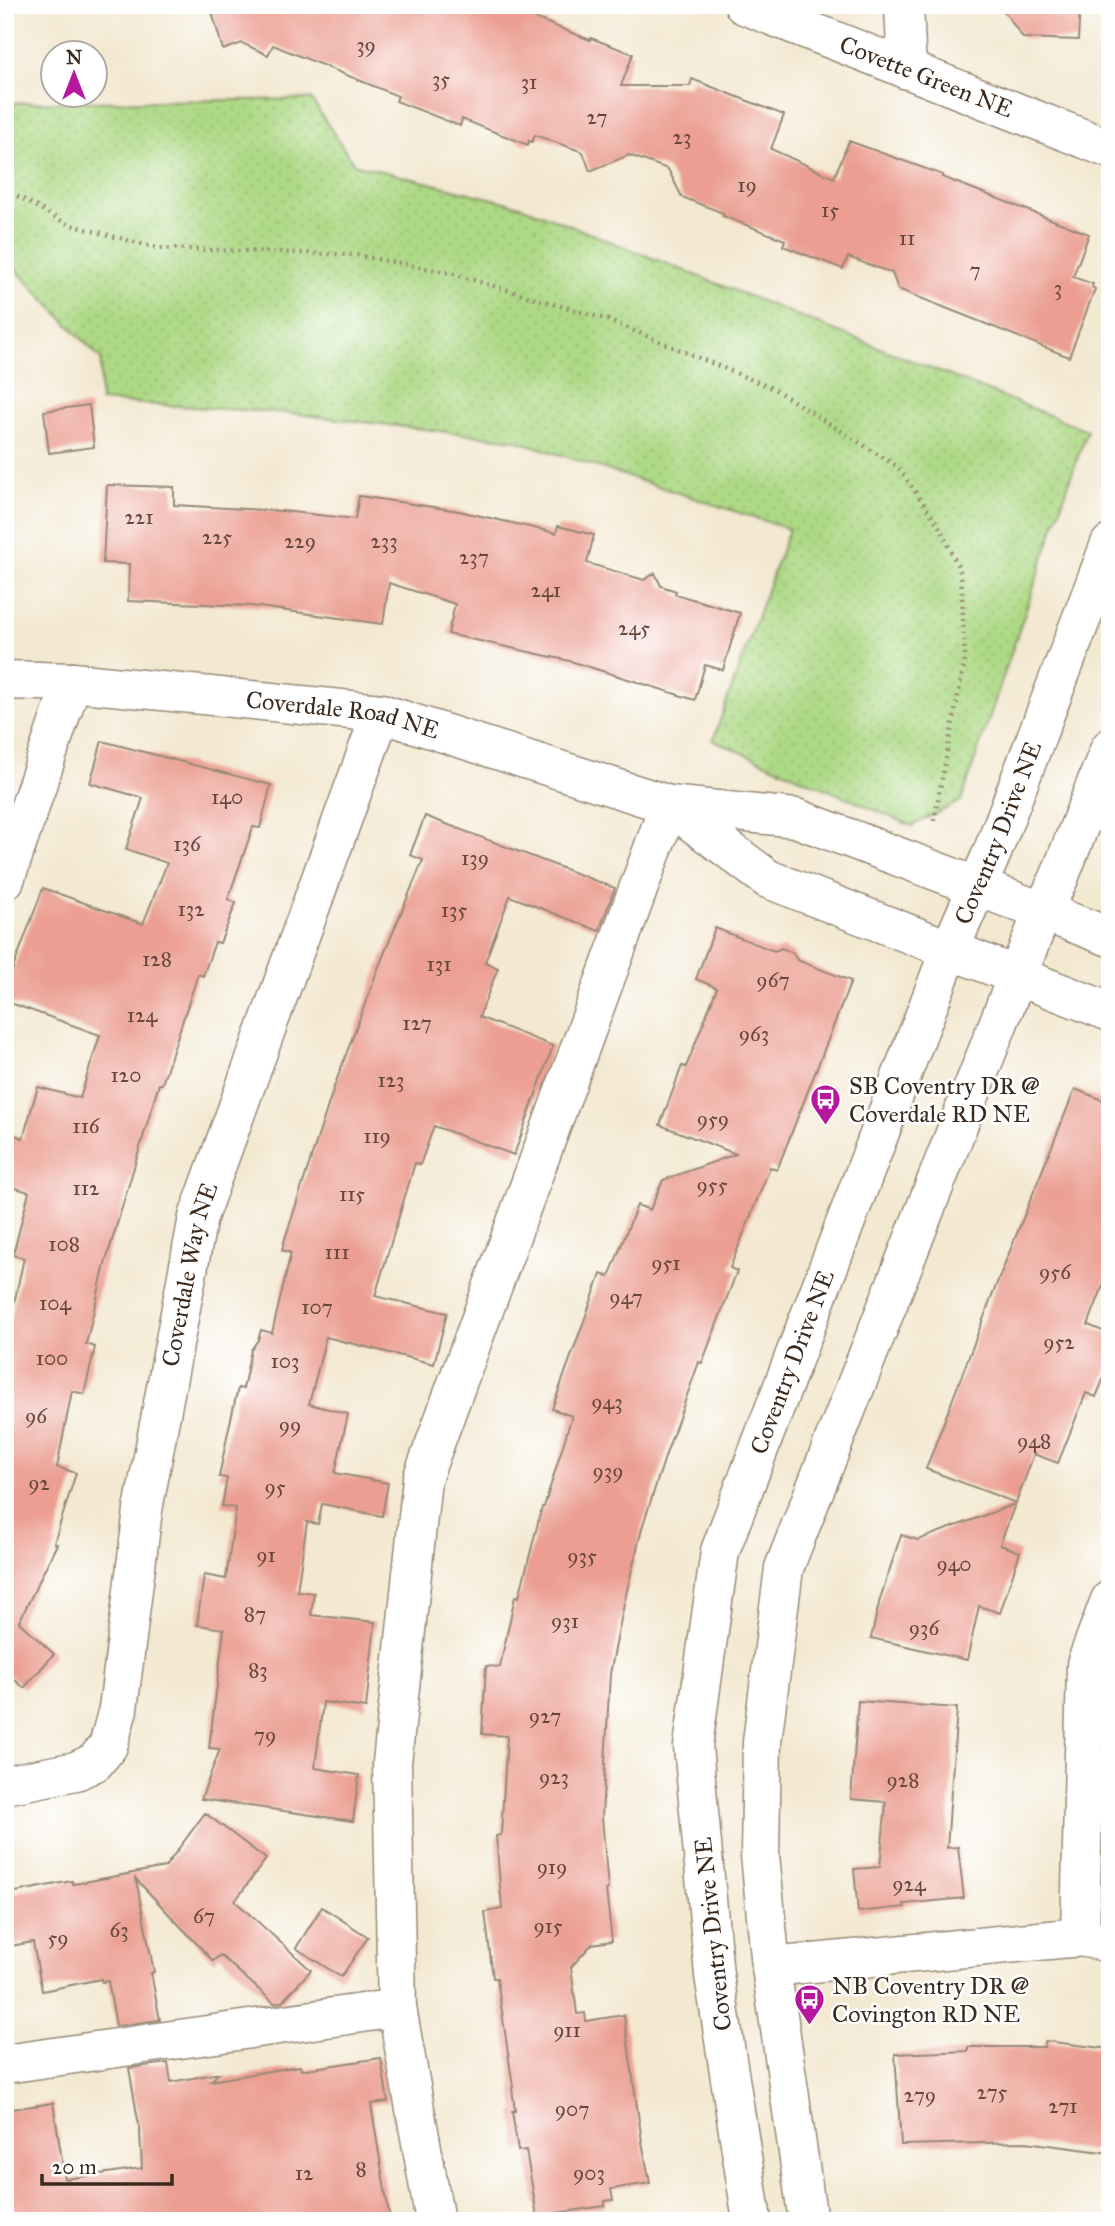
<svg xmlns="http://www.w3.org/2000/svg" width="1115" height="2226" font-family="'IM FELL Great Primer',serif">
	<defs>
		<pattern id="green-dots" width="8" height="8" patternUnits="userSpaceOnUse" patternTransform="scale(1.75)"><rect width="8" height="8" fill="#add985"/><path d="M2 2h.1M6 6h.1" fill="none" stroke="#96ba72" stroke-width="1.8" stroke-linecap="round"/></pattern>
	</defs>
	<rect width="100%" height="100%" fill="#fff"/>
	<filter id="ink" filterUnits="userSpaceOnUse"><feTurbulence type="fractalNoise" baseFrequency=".0143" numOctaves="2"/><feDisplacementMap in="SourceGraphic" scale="14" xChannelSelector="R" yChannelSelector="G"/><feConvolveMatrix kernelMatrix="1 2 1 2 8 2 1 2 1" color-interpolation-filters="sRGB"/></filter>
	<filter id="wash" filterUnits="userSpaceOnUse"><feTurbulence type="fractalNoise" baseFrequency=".00686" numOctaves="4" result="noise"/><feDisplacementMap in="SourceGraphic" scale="28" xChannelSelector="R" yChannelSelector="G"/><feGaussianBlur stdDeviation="1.57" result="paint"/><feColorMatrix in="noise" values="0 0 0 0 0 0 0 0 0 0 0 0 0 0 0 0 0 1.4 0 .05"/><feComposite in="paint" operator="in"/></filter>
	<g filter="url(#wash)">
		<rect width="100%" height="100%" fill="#f3e8d0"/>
		<!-- green -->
		<path fill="url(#green-dots)" stroke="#748252" stroke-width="2" d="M311 99 354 164 521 206 1087 430 961 801 912 826 713 740 789 529 515 440 288 413 100 401 101 359 5 258V103Z"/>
		<g id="blocks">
			<!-- building -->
			<path fill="#eb9e91" d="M210 5H502L590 40 591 38 633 54 621 86H690L692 79 784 115 771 149 834 178 849 141 943 175 942 177 1089 234 1073 277 1093 284 1092 287 1095 289 1069 357 898 289 892 273 848 257 843 269 783 246 785 240 723 216V213L682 197 668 169 629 155 590 171 583 152 535 135 532 142 529 141 528 145 462 119 460 126 396 101 398 96 273 45 268 55 242 43 223 50Z
				M1000 5H1080L1078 40 1023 38Z
				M89 405 94 447 49 453 44 411Z
				M107 485 174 487V505L282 511 355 519 359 496 459 511 556 533 558 526 594 535 587 563 644 580 655 573 661 586 676 591 675 594 740 613 723 670 705 665 695 700 570 661 448 634 455 604 389 583 383 624 252 606 128 601 129 564 103 563Z
				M102 741 271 785 260 828 253 827 228 899 236 903 220 943 215 942 203 976 198 974 162 1084H159L105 1264 86 1344 95 1347 84 1394 72 1391 57 1467 76 1473 54 1543 57 1544 19 1622 54 1654 24 1688 5 1671V1344L24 1258 13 1255 29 1192 5 1185V1132L23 1138 38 1087 80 1098 100 1035 5 1001V990L43 888 143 924 167 863 126 849 143 798 90 783Z
				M425 816 615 888 599 931 510 896 485 962 498 968 479 1017 553 1046 514 1155 434 1126 420 1165 415 1163 375 1296 447 1313 434 1364 326 1337 309 1404 348 1414 335 1473 388 1483 382 1516 322 1504 318 1524 307 1522 297 1591 314 1593 311 1615 375 1622 366 1708 323 1702 315 1768 359 1775 353 1821 201 1799 220 1749 209 1748 224 1629 197 1625 204 1575 226 1579 236 1508 222 1506 227 1478 219 1477 228 1432 238 1388 243 1389 251 1350 258 1340 261 1330 272 1333 291 1253 282 1250 284 1242 334 1087 379 966 423 860 410 855Z
				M715 928 774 951 782 948 793 953 797 960 851 981 777 1170 770 1167 730 1268 737 1271 702 1363 699 1362 667 1451 642 1528 625 1599 610 1674 602 1817 608 1889 606 1890 612 1941 592 1944 571 1967 577 2014 585 2013 586 2021 624 2015 642 2142 650 2183 611 2189 613 2200 605 2201V2206L537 2216 526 2150 518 2151 512 2111H515L512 2088 513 2087 497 1978H493L485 1912 502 1909 496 1836 501 1835 507 1736 482 1734 486 1666 500 1667 515 1596 519 1597 542 1507H544L572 1416 552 1409 601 1274 609 1277 637 1205 650 1210 663 1180 736 1154 660 1125 682 1066 686 1067 717 988 696 979Z
				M1075 1089 1110 1103V1268L1088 1325 1110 1334V1363L1096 1397 1086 1393 1058 1463 1034 1454 1016 1503 926 1469 997 1283Z
				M1015 1504 1000 1545 1020 1552 1000 1613 979 1606 967 1660 871 1638 880 1599 901 1535 918 1540Z
				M858 1701 957 1708 947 1848 958 1847 964 1898 904 1904 905 1907 858 1912 854 1869 880 1867 886 1802 851 1799Z
				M205 1813 266 1859 235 1901 311 1970 282 2002 274 2003 220 1955 213 1961 136 1879 154 1972 151 1973 160 2020 116 2026 108 1981 102 1982 101 1979 42 1991 33 1942 5 1947V1894L72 1881 73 1884 165 1867Z
				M322 1907 368 1937 341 1977 296 1948Z
				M1045 2041 1110 2049V2153L1026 2142 901 2145 895 2054 968 2051V2047H1044Z
				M381 2058 388 2102 371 2104 390 2221H5V2110L53 2103 65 2179 142 2168 140 2132 129 2068 168 2063 171 2082 219 2073 211 2081 300 2066 301 2070Z"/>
		</g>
	</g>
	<g filter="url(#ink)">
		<use href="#blocks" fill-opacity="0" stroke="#978977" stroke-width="2"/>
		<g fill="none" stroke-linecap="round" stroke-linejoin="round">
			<defs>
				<g id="minor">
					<path id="s1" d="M744 5 1110 149"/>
					<path d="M904 5 907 70"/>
					<path id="s2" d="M5 680 72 682 381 713 669 805 796 818 1110 937"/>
					<path d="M669 805 768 879 1110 1012"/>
					<path d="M5 880 72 682"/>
					<path id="s3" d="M5 1785 76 1771 95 1762 108 1746 118 1709 143 1510 198 1217 381 713"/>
					<path d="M1080 1937 1086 1664 1110 1600"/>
					<path d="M771 1967 1080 1937 1110 1943"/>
					<path d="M5 2064 397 2008"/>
					<path d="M435 2221 397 2008 392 1763 422 1479 669 805"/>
					<path id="s4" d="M752 2221 714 1975 693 1746 720 1551 950 949 992 853 1110 544"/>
					<path d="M808 2221 771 1967 760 1855 762 1742 784 1568 1017 976 1043 911 1059 878 1110 748"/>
				</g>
			</defs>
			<!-- minor casing -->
			<use href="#minor" stroke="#978977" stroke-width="41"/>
			<!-- path -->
			<path stroke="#978977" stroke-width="4.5" stroke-dasharray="2 5" stroke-linecap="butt" d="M5 189 67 224 157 248 356 255 450 273 608 320 774 389 898 467 939 526 961 573 965 660 933 825"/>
			<!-- minor -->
			<use href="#minor" stroke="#fff" stroke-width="38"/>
		</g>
	</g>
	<!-- icons -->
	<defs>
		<symbol id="bus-pin" viewBox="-11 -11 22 30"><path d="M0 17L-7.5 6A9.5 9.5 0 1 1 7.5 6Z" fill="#b5179e" stroke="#fff"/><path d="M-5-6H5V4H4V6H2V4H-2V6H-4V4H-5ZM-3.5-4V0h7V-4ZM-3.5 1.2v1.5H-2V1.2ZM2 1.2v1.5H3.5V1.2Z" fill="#fff"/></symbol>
	</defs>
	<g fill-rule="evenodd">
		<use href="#bus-pin" x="808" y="1082" width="35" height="47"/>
		<use href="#bus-pin" x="792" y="1982" width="35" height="47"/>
	</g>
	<g text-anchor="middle" stroke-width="5" stroke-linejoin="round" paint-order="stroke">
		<!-- number labels -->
		<g font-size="21" fill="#67473b">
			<text x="366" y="52">39</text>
			<text x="441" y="86">35</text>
			<text x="529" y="89">31</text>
			<text x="597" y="124">27</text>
			<text x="682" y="144">23</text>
			<text x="747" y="192">19</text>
			<text x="830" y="217">15</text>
			<text x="907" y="245">11</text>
			<text x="975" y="277">7</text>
			<text x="1058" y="295">3</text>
			<text x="139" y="524">221</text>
			<text x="217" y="544">225</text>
			<text x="300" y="548">229</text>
			<text x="384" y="548">233</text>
			<text x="474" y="564">237</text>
			<text x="546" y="597">241</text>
			<text x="634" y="635">245</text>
			<text x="227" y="804">140</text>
			<text x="187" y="851">136</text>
			<text x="475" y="865">139</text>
			<text x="191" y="916">132</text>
			<text x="454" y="917">135</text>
			<text x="157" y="966">128</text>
			<text x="439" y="971">131</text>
			<text x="773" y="987">967</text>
			<text x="142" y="1022">124</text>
			<text x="417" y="1030">127</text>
			<text x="754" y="1041">963</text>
			<text x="126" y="1082">120</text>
			<text x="391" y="1087">123</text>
			<text x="713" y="1126">959</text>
			<text x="86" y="1133">116</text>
			<text x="377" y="1143">119</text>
			<text x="712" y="1192">955</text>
			<text x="86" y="1195">112</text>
			<text x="352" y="1201">115</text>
			<text x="64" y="1251">108</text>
			<text x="337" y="1259">111</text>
			<text x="666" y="1270">951</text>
			<text x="1055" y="1279">956</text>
			<text x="626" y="1304">947</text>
			<text x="55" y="1310">104</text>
			<text x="317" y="1314">107</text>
			<text x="1059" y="1349">952</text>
			<text x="52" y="1365">100</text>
			<text x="285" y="1368">103</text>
			<text x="607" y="1409">943</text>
			<text x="36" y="1423">96</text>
			<text x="290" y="1432">99</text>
			<text x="1034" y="1448">948</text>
			<text x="608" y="1478">939</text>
			<text x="39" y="1490">92</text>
			<text x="275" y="1494">95</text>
			<text x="266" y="1562">91</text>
			<text x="582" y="1563">935</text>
			<text x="954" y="1571">940</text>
			<text x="255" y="1621">87</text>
			<text x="565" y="1628">931</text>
			<text x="924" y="1635">936</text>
			<text x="258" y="1677">83</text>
			<text x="545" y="1723">927</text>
			<text x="265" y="1742">79</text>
			<text x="554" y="1784">923</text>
			<text x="903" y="1787">928</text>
			<text x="552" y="1874">919</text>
			<text x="909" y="1891">924</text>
			<text x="204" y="1923">67</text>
			<text x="548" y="1933">915</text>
			<text x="119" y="1937">63</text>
			<text x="58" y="1945">59</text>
			<text x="567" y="2037">911</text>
			<text x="992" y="2099">275</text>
			<text x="920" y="2102">279</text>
			<text x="1063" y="2113">271</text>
			<text x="572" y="2116">907</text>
			<text x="361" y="2176">8</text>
			<text x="304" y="2180">12</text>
			<text x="589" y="2180">903</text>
		</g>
		<!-- street labels -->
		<g font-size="24" fill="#3b2a1e" stroke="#fff">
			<text dy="8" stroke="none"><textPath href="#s1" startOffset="196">Covette Green NE</textPath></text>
			<text dy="8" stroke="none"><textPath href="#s2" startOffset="340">Coverdale Road NE</textPath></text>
			<text dy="8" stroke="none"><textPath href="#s4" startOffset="1446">Coventry Drive NE</textPath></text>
			<text dy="8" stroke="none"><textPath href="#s3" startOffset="593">Coverdale Way NE</textPath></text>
			<text dy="8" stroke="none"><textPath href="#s4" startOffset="878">Coventry Drive NE</textPath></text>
			<text transform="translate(713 1934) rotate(-96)" y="8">Coventry Drive NE</text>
		</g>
		<!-- poi labels -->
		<g font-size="24" fill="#3b2a1e" stroke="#fff" text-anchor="start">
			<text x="849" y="1094">SB Coventry DR @<tspan x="849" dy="28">Coverdale RD NE</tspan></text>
			<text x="832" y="1994">NB Coventry DR @<tspan x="832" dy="28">Covington RD NE</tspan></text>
		</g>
	</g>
	<!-- margin -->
	<rect width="1115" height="2226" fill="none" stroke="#fff" stroke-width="28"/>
	<!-- north arrow -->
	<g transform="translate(74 74)"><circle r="33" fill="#ffffff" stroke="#b1aaa5" stroke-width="2"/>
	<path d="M0-5L12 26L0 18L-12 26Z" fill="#b5179e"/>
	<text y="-10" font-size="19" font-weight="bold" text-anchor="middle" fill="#3b2a1e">N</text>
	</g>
	<!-- scale -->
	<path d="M42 2174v10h130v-10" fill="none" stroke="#3b2a1e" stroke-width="3.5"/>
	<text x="52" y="2174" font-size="21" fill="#3b2a1e" stroke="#ffffff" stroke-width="5" paint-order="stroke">20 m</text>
</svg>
